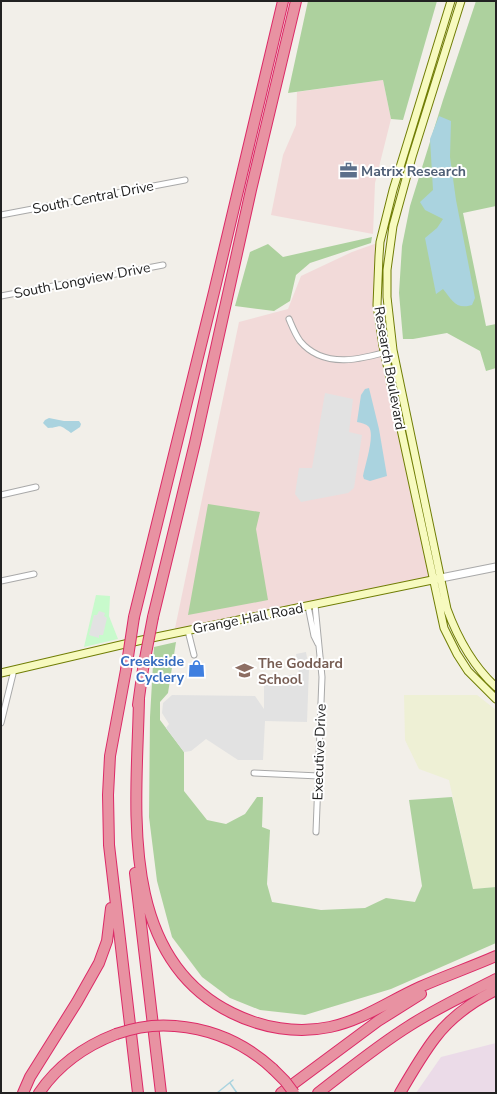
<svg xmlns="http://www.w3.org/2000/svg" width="497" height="1094" font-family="'Nunito Sans',sans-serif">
	<rect width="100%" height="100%" fill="#f2efe9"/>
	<!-- commercial -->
	<path fill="#f2dad9" d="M383 80 391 119 375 183 373 234 271 215 283 155 296 125 297 92Z
		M380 242 377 305 434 580 174 633 239 322 288 309 301 276 352 252Z"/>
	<!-- industrial -->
	<path fill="#ebdbe8" d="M496 1043V1093H416L441 1057Z"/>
	<!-- farmland -->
	<path fill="#eef0d5" d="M404 695H477L496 710V887L473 889 449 780 419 769 405 740Z"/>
	<!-- forest -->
	<path fill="#add19e" d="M308 1H437L403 120 391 119 383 80 288 93Z
		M476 1H496V206L463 213 486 326 496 324V368L486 371 480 351 447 333 413 339H403L399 293 402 246 410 206 443 100Z
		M372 237 371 243 310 263 296 275 290 301 274 311 235 306 250 252 268 244 283 257Z
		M208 504 260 512 256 529 268 600 188 615Z
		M176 642 168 693 160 702V720L184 752V791L207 820 226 824 245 814 257 797H263L262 827 270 830 267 884 272 902 321 910 365 908 386 898 415 902 422 886 409 800 452 797 473 889 496 887V943L391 989 305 1015 260 1010 230 998 202 977 172 937 157 881 149 817 150 717 154 647Z"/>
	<!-- park -->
	<path fill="#c8facc" d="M96 595 110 596 109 616 118 639 84 647Z"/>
	<!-- parking -->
	<path fill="#e2e2e2" d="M325 393 353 399 349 432 362 435 354 488 348 493 301 502 295 494 299 468H312Z
		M99 611 105 613 104 616 107 618 103 635H99V638L89 635 94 615H97Z
		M306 652 309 669 307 722 265 721 263 760H238L206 739 191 751 184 752 166 728 169 724 162 713 163 703 172 695 255 696 264 709V679L299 674 296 654Z"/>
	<!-- water -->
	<path fill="#aad3df" d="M439 116 451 121 450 157 456 200 475 298 472 305C456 310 452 300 443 289L436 294 425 238 437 228 443 219 425 210 420 202 433 190 430 139Z
		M369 388 379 429 387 476 370 481 364 479 363 476C365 465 375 436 369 427 366 424 362 423 357 422L361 395 365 389Z
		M49 418 64 421H79L81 424 80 427 71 433C56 422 62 428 48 428L43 423 45 420Z"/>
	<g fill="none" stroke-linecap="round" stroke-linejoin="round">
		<!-- stream -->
		<path stroke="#aad3df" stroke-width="1.5" d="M230 1083 237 1093
			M217 1093 233 1080"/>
		<defs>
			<path id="minor" d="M1 215 185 180
				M1 296 163 265
				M289 319C292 326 295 334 300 341 324 370 363 359 393 350
				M1 495 36 487
				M1 581 34 574
				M315 605 322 677 316 832
				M308 606 314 636 318 644
				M188 631 194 655
				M1 723 13 674V670
				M254 773 319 776"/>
			<path id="tertiary" d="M441 578 496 567"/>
			<path id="secondary" d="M451 1 393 190 380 242 379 256 377 305 383 346 444 628 457 654 468 671 496 699
				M461 1 412 157 393 226 387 270V297L393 350 447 609C458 639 472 665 496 687
				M1 673 142 640 437 579"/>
			<path id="motorway" d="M134 617 214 292 283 1
				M153 617 195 443 251 190 296 1
				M126 670 110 756 108 795 109 845 138 1093
				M139 699C137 805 116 956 232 1013 262 1028 297 1034 330 1027 363 1020 389 1001 420 987 445 976 471 967 496 956
				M138 705 143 669
				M135 873 161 1093
				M175 1026C213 1029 246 1044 273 1069
				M23 1093 30 1077 77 1002 99 963 107 941 111 908
				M39 1093C58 1065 85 1046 116 1034
				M281 1093 378 1021 421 994
				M318 1093C348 1070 377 1046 409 1026 437 1008 467 994 496 979
				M400 1093C411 1074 422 1055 435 1038 450 1018 474 1001 496 990"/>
		</defs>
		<!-- minor casing -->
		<use href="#minor" stroke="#a9a9a9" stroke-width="7"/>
		<!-- tertiary casing -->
		<use href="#tertiary" stroke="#a9a9a9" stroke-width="9"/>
		<!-- secondary casing -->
		<use href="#secondary" stroke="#707d05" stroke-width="9"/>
		<!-- motorway casing -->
		<use href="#motorway" stroke="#dc2a67" stroke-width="12"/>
		<!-- minor -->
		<use href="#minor" stroke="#fff" stroke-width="5"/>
		<!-- tertiary -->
		<use href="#tertiary" stroke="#fff" stroke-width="7"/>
		<!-- secondary -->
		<use href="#secondary" stroke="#f7fabf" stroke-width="7"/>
		<!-- motorway -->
		<use href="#motorway" stroke="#e892a2" stroke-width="10"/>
		<defs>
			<path id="motorway-bridge" d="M143 669 153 617
				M126 670 134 617
				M116 1034C136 1027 154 1024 175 1026
				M273 1069 285 1081 294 1093"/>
		</defs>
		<!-- motorway-bridge casing -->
		<use href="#motorway-bridge" stroke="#dc2a67" stroke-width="12" stroke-linecap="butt"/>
		<!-- motorway-bridge -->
		<use href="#motorway-bridge" stroke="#e892a2" stroke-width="10"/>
	</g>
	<!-- icons -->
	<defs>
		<symbol id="office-bare" viewBox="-9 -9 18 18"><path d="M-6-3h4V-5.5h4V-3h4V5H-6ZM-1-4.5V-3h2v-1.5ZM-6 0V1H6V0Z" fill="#5c6f8a" stroke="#fff" stroke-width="2.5" paint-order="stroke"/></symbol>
		<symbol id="shop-bare" viewBox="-9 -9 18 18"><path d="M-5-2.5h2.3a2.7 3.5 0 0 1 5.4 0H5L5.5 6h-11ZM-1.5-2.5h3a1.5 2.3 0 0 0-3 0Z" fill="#3f7fe0" stroke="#fff" stroke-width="2.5" paint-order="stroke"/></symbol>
		<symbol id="school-bare" viewBox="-9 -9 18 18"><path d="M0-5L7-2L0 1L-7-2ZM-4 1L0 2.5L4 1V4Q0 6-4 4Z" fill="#8d6e63" stroke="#fff" stroke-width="2.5" paint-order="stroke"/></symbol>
	</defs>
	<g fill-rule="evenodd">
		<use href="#office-bare" x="336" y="158" width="25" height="25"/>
		<use href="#shop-bare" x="184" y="656" width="25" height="25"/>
		<use href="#school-bare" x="232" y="658" width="25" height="25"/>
	</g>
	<g text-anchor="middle" stroke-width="4" stroke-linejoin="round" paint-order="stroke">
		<!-- service labels -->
		<g font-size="14" font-weight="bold" fill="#4e5e75" stroke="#fff" text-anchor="start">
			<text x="361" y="176">Matrix Research</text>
		</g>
		<!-- street labels -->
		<g font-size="14" fill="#222" stroke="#fff">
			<text transform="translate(93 197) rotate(-11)" y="5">South Central Drive</text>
			<text transform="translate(82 280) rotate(-11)" y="5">South Longview Drive</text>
			<text transform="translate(390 368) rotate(80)" y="5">Research Boulevard</text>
			<text transform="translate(248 618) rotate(-11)" y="5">Grange Hall Road</text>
			<text transform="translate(319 752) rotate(-88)" y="5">Executive Drive</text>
		</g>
		<!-- shop labels -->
		<g font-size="14" font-weight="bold" fill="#366cbe" stroke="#fff" text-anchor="end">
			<text x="184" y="666">Creekside<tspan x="184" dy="16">Cyclery</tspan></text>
		</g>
		<!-- education labels -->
		<g font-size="14" font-weight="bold" fill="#785e54" stroke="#fff" text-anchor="start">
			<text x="258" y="668">The Goddard<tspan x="258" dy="16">School</tspan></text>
		</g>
	</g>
	<!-- border -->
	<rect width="497" height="1094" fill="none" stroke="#222222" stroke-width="4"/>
</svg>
